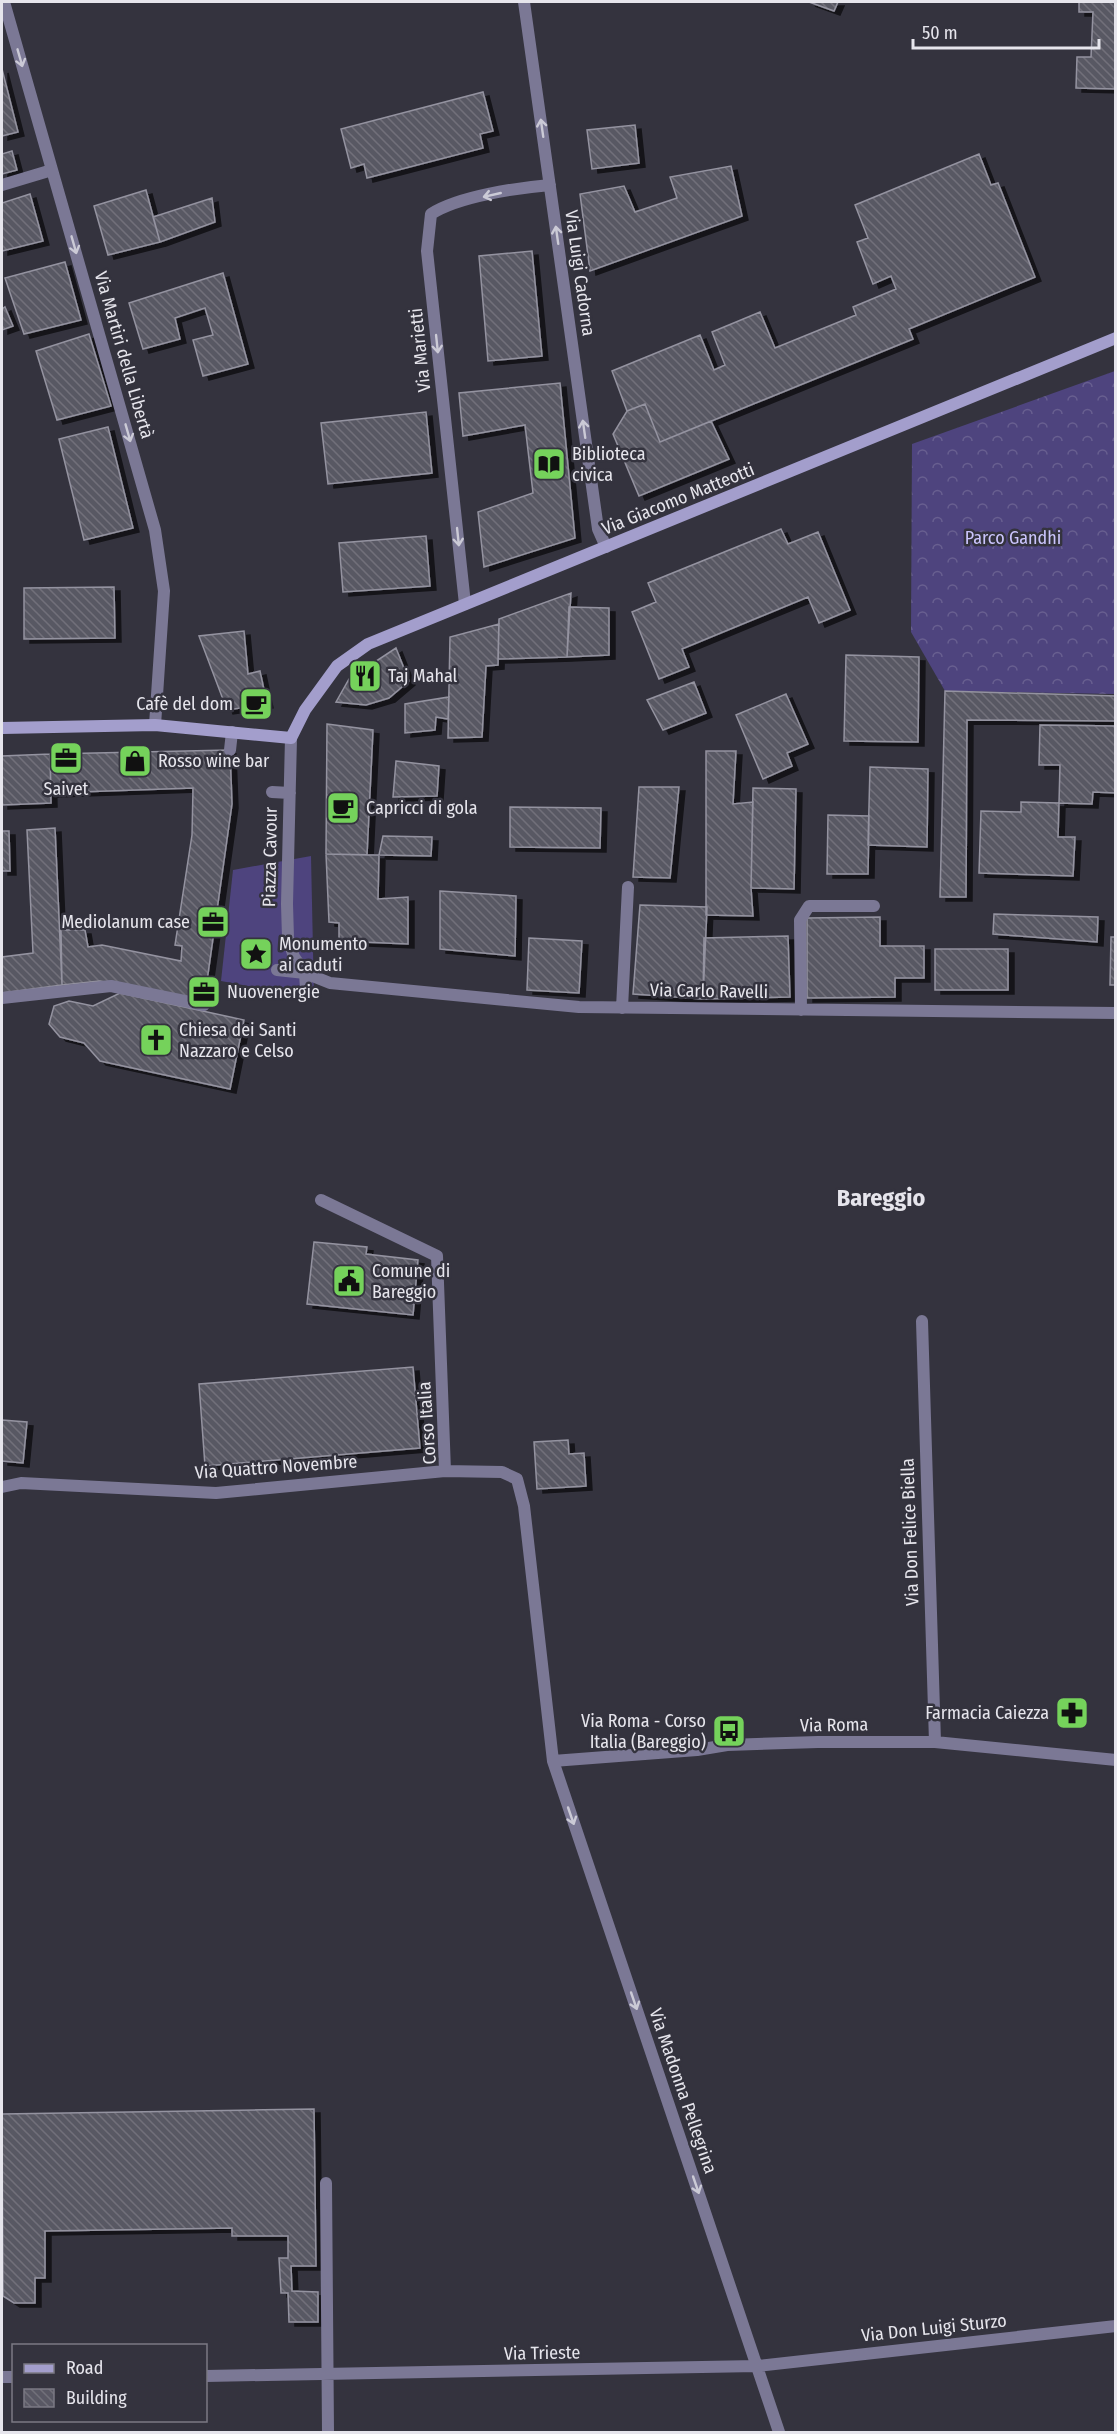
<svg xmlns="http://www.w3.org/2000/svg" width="1117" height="2434" font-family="'Fira Sans Condensed',sans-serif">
	<defs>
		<pattern id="forest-crowns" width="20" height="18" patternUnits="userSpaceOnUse" patternTransform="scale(1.5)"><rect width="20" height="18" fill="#4e447e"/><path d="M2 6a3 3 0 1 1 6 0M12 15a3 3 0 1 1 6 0" fill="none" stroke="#685f90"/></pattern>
		<pattern id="building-back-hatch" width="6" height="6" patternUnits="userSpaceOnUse" patternTransform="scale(1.5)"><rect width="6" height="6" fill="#595864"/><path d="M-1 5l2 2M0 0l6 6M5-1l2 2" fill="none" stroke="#71707a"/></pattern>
		<filter id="shadow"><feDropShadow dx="6" dy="4" stdDeviation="0" flood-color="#0009"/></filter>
	</defs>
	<rect width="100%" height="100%" fill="#34333e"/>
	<!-- forest -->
	<path fill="url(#forest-crowns)" d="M1115 371V694L945 691 911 632 912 444Z"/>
	<!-- garden -->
	<path fill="#4e447e" d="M311 856 314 998 221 981 233 870Z"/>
	<!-- building -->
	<path fill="url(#building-back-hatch)" stroke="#9493a0" stroke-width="1.5" filter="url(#shadow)" d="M809 2H838L834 11Z
		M1079 2H1116V89L1076 88 1077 57H1091L1093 12H1079Z
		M2 69 18 132 2 136Z
		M483 92 493 131 480 134 483 148 367 178 364 164 351 168 341 129Z
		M635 125 639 163 592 169 587 130Z
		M12 151 17 170 2 174V154Z
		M979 154 991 185 998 183 1035 277 909 329 913 339 660 442 645 404 627 411 612 371 700 335 714 370 725 365 712 332 760 312 775 348 856 315 853 307 896 289 891 276 873 284 857 242 868 238 855 205Z
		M731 166 742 216 590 271 580 194 624 186 635 212 677 198 670 177Z
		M146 190 160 242 108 255 94 206Z
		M30 194 43 241 2 251V203Z
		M212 198 215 222 160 242 153 217Z
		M532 251 542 356 488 361 479 256Z
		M65 262 81 320 24 334 5 278Z
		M223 273 248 364 203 376 193 340 213 335 205 308 175 318 180 339 143 349 129 303Z
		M5 307 13 326 2 330V309Z
		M89 334 111 406 57 420 36 351Z
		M560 383 575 538 484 567 478 512 533 493 525 425 463 436 459 393Z
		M645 404 660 442 711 421 729 459 639 496 613 434 627 411Z
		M426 412 432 473 328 484 321 423Z
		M108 427 133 528 84 540 59 439Z
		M781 529 788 544 818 532 850 610 819 623 808 597 682 649 689 667 659 679 632 612 656 602 648 583Z
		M426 536 430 586 343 592 339 543Z
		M114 587 115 638 24 639V588Z
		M571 593 567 657 498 659 499 619Z
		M569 607 609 608V655L567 657Z
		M499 624 498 665 486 666 482 737 448 738 450 637Z
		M244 631 248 674 260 671 267 704 227 710 199 636Z
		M396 648 409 681 389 698 366 705 336 702 349 679Z
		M846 655 919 657 918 742 844 741Z
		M694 682 706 713 663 730 647 700Z
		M945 691 1116 696V721L967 720 966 897H940Z
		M786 694 808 744 787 753 792 766 763 779 736 715Z
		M449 697 448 719 436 717 435 730 405 733V704Z
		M327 724 373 730 367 855 326 854Z
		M1040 725 1116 726V793L1093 792 1092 804 1059 803 1060 765H1039Z
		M230 750 232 804 204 1002 100 981 62 985 61 930H85L88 947 102 945 181 961 182 946 175 945 192 835 193 788 51 793 50 754Z
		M706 751H736L733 804 753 802 751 888 753 916 706 915Z
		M50 754 51 803 2 805V756Z
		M396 761 439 766 437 796 393 797Z
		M870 767 928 769 927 847 868 845Z
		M639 787H679L670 878 633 877Z
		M753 788 796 789 794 889 751 888Z
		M1021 802 1059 803 1058 837H1075L1073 876 979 873 981 811 1021 812Z
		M510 807 601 808 600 848 510 847Z
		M828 815 869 816 868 874H827Z
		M55 828 62 985 2 993V957L33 953 27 830Z
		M2 831H9L10 871H2Z
		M383 836 432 837 431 856 379 855Z
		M326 854 379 855 378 899 408 897V944L339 941V923L329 922Z
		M440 891 516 896 515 956 440 949Z
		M640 905 707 907 703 999 633 994Z
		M994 914 1098 917 1097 942 993 934Z
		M880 917V946H924V978H895V997L807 998V918Z
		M788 936 790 997 703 999 704 938Z
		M1111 937H1116V985H1110Z
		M529 938 582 941 579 993 527 990Z
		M935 949H1008V990H935Z
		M120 993 244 1020 230 1089 100 1061 84 1043 60 1037 49 1024 54 1006 69 1001 93 1006Z
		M314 1242 367 1247 366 1254 418 1260 413 1315 307 1304Z
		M413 1367 420 1448 205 1466 199 1384Z
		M2 1420 27 1422 23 1463 2 1461Z
		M568 1440 569 1454 584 1453 586 1486 537 1489 534 1442Z
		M314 2109 316 2266H291L292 2291 318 2292V2322H289L288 2293H281L279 2258H288V2236H232V2228L45 2231V2278H35V2303H14L3 2296 2 2114Z"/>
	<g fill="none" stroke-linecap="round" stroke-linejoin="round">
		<!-- street -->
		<path stroke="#7b7895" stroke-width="12" d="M4 2 155 530 164 591 155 725
			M524 2 598 529 606 547
			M2 185 52 170
			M465 604 427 251 431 214C459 196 517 188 550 185
			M291 738 287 904 288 938 294 957 305 973 330 983 579 1007 1116 1013
			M230 750 232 732
			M272 792 290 793
			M277 970 305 973 306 990
			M2 998 111 986 204 1005
			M622 1008 628 887
			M801 1010 800 920 809 906H874
			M321 1200 437 1256 445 1471
			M922 1321 935 1742
			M2 1487 21 1483 216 1493 445 1471 502 1472 517 1479 524 1506 553 1761 779 2432
			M553 1761 697 1750 727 1745 818 1742H935L1116 1760
			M326 2183 328 2432
			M206 2376 757 2366 1116 2326
			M2 2377H14"/>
		<!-- secondary -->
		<path stroke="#a39ecc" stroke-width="12" d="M2 728 155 725 291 738 305 710 337 666 368 644 1116 338"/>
	</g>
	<!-- one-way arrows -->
	<defs><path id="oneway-shaft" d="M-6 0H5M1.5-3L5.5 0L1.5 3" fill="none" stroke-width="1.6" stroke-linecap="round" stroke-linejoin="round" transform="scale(1.5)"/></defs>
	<g stroke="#cbcad6">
		<use href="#oneway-shaft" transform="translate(20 58) rotate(74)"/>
		<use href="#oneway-shaft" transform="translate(542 128) rotate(-98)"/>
		<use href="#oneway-shaft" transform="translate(492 195) rotate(167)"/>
		<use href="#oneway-shaft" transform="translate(557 235) rotate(-98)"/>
		<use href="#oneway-shaft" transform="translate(74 245) rotate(74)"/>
		<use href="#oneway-shaft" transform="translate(437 344) rotate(84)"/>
		<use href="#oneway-shaft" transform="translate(584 429) rotate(-98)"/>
		<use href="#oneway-shaft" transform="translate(128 433) rotate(74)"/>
		<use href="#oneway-shaft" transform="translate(458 537) rotate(84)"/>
		<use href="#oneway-shaft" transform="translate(571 1816) rotate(71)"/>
		<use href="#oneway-shaft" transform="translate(634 2001) rotate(71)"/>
		<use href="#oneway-shaft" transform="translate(696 2185) rotate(71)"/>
	</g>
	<!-- icons -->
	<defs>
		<symbol id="library-square" viewBox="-11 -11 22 22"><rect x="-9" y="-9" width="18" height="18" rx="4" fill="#75d25b" stroke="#34333e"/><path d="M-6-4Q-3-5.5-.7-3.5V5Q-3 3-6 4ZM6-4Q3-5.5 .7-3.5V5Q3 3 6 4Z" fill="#111"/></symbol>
		<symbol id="restaurant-square" viewBox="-11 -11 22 22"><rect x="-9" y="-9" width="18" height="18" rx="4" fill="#75d25b" stroke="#34333e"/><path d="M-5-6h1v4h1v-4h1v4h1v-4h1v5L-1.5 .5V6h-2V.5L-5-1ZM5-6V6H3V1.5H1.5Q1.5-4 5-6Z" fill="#111"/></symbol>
		<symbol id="cafe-square" viewBox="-11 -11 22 22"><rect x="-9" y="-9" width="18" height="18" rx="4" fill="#75d25b" stroke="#34333e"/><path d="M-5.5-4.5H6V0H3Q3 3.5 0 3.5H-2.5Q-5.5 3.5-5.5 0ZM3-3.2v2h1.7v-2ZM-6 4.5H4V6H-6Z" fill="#111"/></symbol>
		<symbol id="office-square" viewBox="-11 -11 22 22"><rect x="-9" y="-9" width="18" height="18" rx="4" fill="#75d25b" stroke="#34333e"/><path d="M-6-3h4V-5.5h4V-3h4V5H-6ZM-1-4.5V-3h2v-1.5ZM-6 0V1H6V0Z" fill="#111"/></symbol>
		<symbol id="shop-square" viewBox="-11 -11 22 22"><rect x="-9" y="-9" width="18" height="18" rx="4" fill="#75d25b" stroke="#34333e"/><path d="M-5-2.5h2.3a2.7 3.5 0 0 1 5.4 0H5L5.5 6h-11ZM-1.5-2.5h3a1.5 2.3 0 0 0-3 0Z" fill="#111"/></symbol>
		<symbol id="sight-square" viewBox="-11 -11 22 22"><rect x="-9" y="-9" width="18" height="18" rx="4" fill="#75d25b" stroke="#34333e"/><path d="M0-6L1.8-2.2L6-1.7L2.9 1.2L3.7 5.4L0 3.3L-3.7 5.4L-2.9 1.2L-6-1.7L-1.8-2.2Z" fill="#111"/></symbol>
		<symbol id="church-square" viewBox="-11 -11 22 22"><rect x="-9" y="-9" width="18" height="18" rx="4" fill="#75d25b" stroke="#34333e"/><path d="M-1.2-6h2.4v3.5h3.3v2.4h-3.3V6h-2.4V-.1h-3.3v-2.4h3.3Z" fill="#111"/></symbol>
		<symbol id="civic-square" viewBox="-11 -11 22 22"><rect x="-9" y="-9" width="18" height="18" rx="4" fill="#75d25b" stroke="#34333e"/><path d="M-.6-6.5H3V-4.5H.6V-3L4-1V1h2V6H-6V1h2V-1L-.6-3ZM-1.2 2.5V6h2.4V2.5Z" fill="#111"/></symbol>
		<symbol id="pharmacy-square" viewBox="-11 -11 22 22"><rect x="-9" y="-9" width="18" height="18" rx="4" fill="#75d25b" stroke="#34333e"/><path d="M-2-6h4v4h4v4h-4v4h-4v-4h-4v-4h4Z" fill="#111"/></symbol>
		<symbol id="bus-square" viewBox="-11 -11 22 22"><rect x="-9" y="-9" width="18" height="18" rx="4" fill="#75d25b" stroke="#34333e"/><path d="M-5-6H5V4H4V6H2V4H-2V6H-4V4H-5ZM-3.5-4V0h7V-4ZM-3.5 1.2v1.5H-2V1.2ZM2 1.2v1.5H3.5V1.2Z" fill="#111"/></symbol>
	</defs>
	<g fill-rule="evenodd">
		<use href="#library-square" x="530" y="445" width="38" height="38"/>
		<use href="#restaurant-square" x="346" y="657" width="38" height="38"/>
		<use href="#cafe-square" x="237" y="685" width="38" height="38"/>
		<use href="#office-square" x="47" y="739" width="38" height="38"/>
		<use href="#shop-square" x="116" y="742" width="38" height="38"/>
		<use href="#cafe-square" x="324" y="789" width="38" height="38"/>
		<use href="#office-square" x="194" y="903" width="38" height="38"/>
		<use href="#sight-square" x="237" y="935" width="38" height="38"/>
		<use href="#office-square" x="185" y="973" width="38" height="38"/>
		<use href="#church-square" x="137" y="1021" width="38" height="38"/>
		<use href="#civic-square" x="330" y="1262" width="38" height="38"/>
		<use href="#pharmacy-square" x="1053" y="1694" width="38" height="38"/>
		<use href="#bus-square" x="710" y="1712" width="38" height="38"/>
	</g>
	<g text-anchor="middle" stroke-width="5" stroke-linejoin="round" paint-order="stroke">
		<!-- street labels -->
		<g font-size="18" fill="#e6e5ec" stroke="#34333e">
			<text transform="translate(580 273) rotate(82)" y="6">Via Luigi Cadorna</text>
			<text transform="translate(420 350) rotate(-96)" y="6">Via Marietti</text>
			<text transform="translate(124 355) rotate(74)" y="6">Via Martiri della Libertà</text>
			<text transform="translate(678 499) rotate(-22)" y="6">Via Giacomo Matteotti</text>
			<text transform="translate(270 857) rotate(-89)" y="6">Piazza Cavour</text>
			<text transform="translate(709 991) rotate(1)" y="6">Via Carlo Ravelli</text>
			<text transform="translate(427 1423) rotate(-94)" y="6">Corso Italia</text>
			<text transform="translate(276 1467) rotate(-4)" y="6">Via Quattro Novembre</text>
			<text transform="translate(910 1532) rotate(-92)" y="6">Via Don Felice Biella</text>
			<text transform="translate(834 1725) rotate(-1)" y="6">Via Roma</text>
			<text transform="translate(683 2091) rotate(71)" y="6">Via Madonna Pellegrina</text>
			<text transform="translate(934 2328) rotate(-6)" y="6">Via Don Luigi Sturzo</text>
			<text transform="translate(542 2353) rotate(-1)" y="6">Via Trieste</text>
		</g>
		<!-- poi labels -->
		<g font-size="18" fill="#e6e5ec" stroke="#34333e" text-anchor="start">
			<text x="572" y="460">Biblioteca<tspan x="572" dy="21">civica</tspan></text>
			<text x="388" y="682">Taj Mahal</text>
			<text x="233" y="710" text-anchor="end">Cafè del dom</text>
			<text x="158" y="767">Rosso wine bar</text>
			<text x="66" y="795" text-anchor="middle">Saivet</text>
			<text x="366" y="814">Capricci di gola</text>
			<text x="190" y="928" text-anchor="end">Mediolanum case</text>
			<text x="279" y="950">Monumento<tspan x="279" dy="21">ai caduti</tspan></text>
			<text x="227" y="998">Nuovenergie</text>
			<text x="179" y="1036">Chiesa dei Santi<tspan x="179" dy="21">Nazzaro e Celso</tspan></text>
			<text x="372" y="1277">Comune di<tspan x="372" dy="21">Bareggio</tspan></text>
			<text x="1049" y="1719" text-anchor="end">Farmacia Caiezza</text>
			<text x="706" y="1727" text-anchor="end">Via Roma - Corso<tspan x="706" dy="21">Italia (Bareggio)</tspan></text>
		</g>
		<!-- park labels -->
		<g font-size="18" fill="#cbc5fd" stroke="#34333e">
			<text x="1013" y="544">Parco Gandhi</text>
		</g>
		<!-- district labels -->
		<g font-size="24" font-weight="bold" fill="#e6e5ec" stroke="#34333e">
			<text x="881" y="1206">Bareggio</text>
		</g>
	</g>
	<!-- border -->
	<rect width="1117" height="2434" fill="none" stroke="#e6e5ec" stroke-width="6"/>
	<!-- legend -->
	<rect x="12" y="2344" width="195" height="78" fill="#34333e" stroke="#7b7a84" stroke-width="1.5"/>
	<rect x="24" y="2364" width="30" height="9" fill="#a39ecc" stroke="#7b7a84" stroke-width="1.5"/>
	<text x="66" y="2374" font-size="18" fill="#e6e5ec">Road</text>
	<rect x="24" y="2389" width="30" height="18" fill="url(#building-back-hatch)" stroke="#7b7a84" stroke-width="1.5"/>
	<text x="66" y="2404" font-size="18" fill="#e6e5ec">Building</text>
	<!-- scale -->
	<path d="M913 39v9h186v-9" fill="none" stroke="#e6e5ec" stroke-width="3"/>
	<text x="922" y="39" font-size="18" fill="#e6e5ec" stroke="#34333e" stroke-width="4.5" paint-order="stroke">50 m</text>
</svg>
